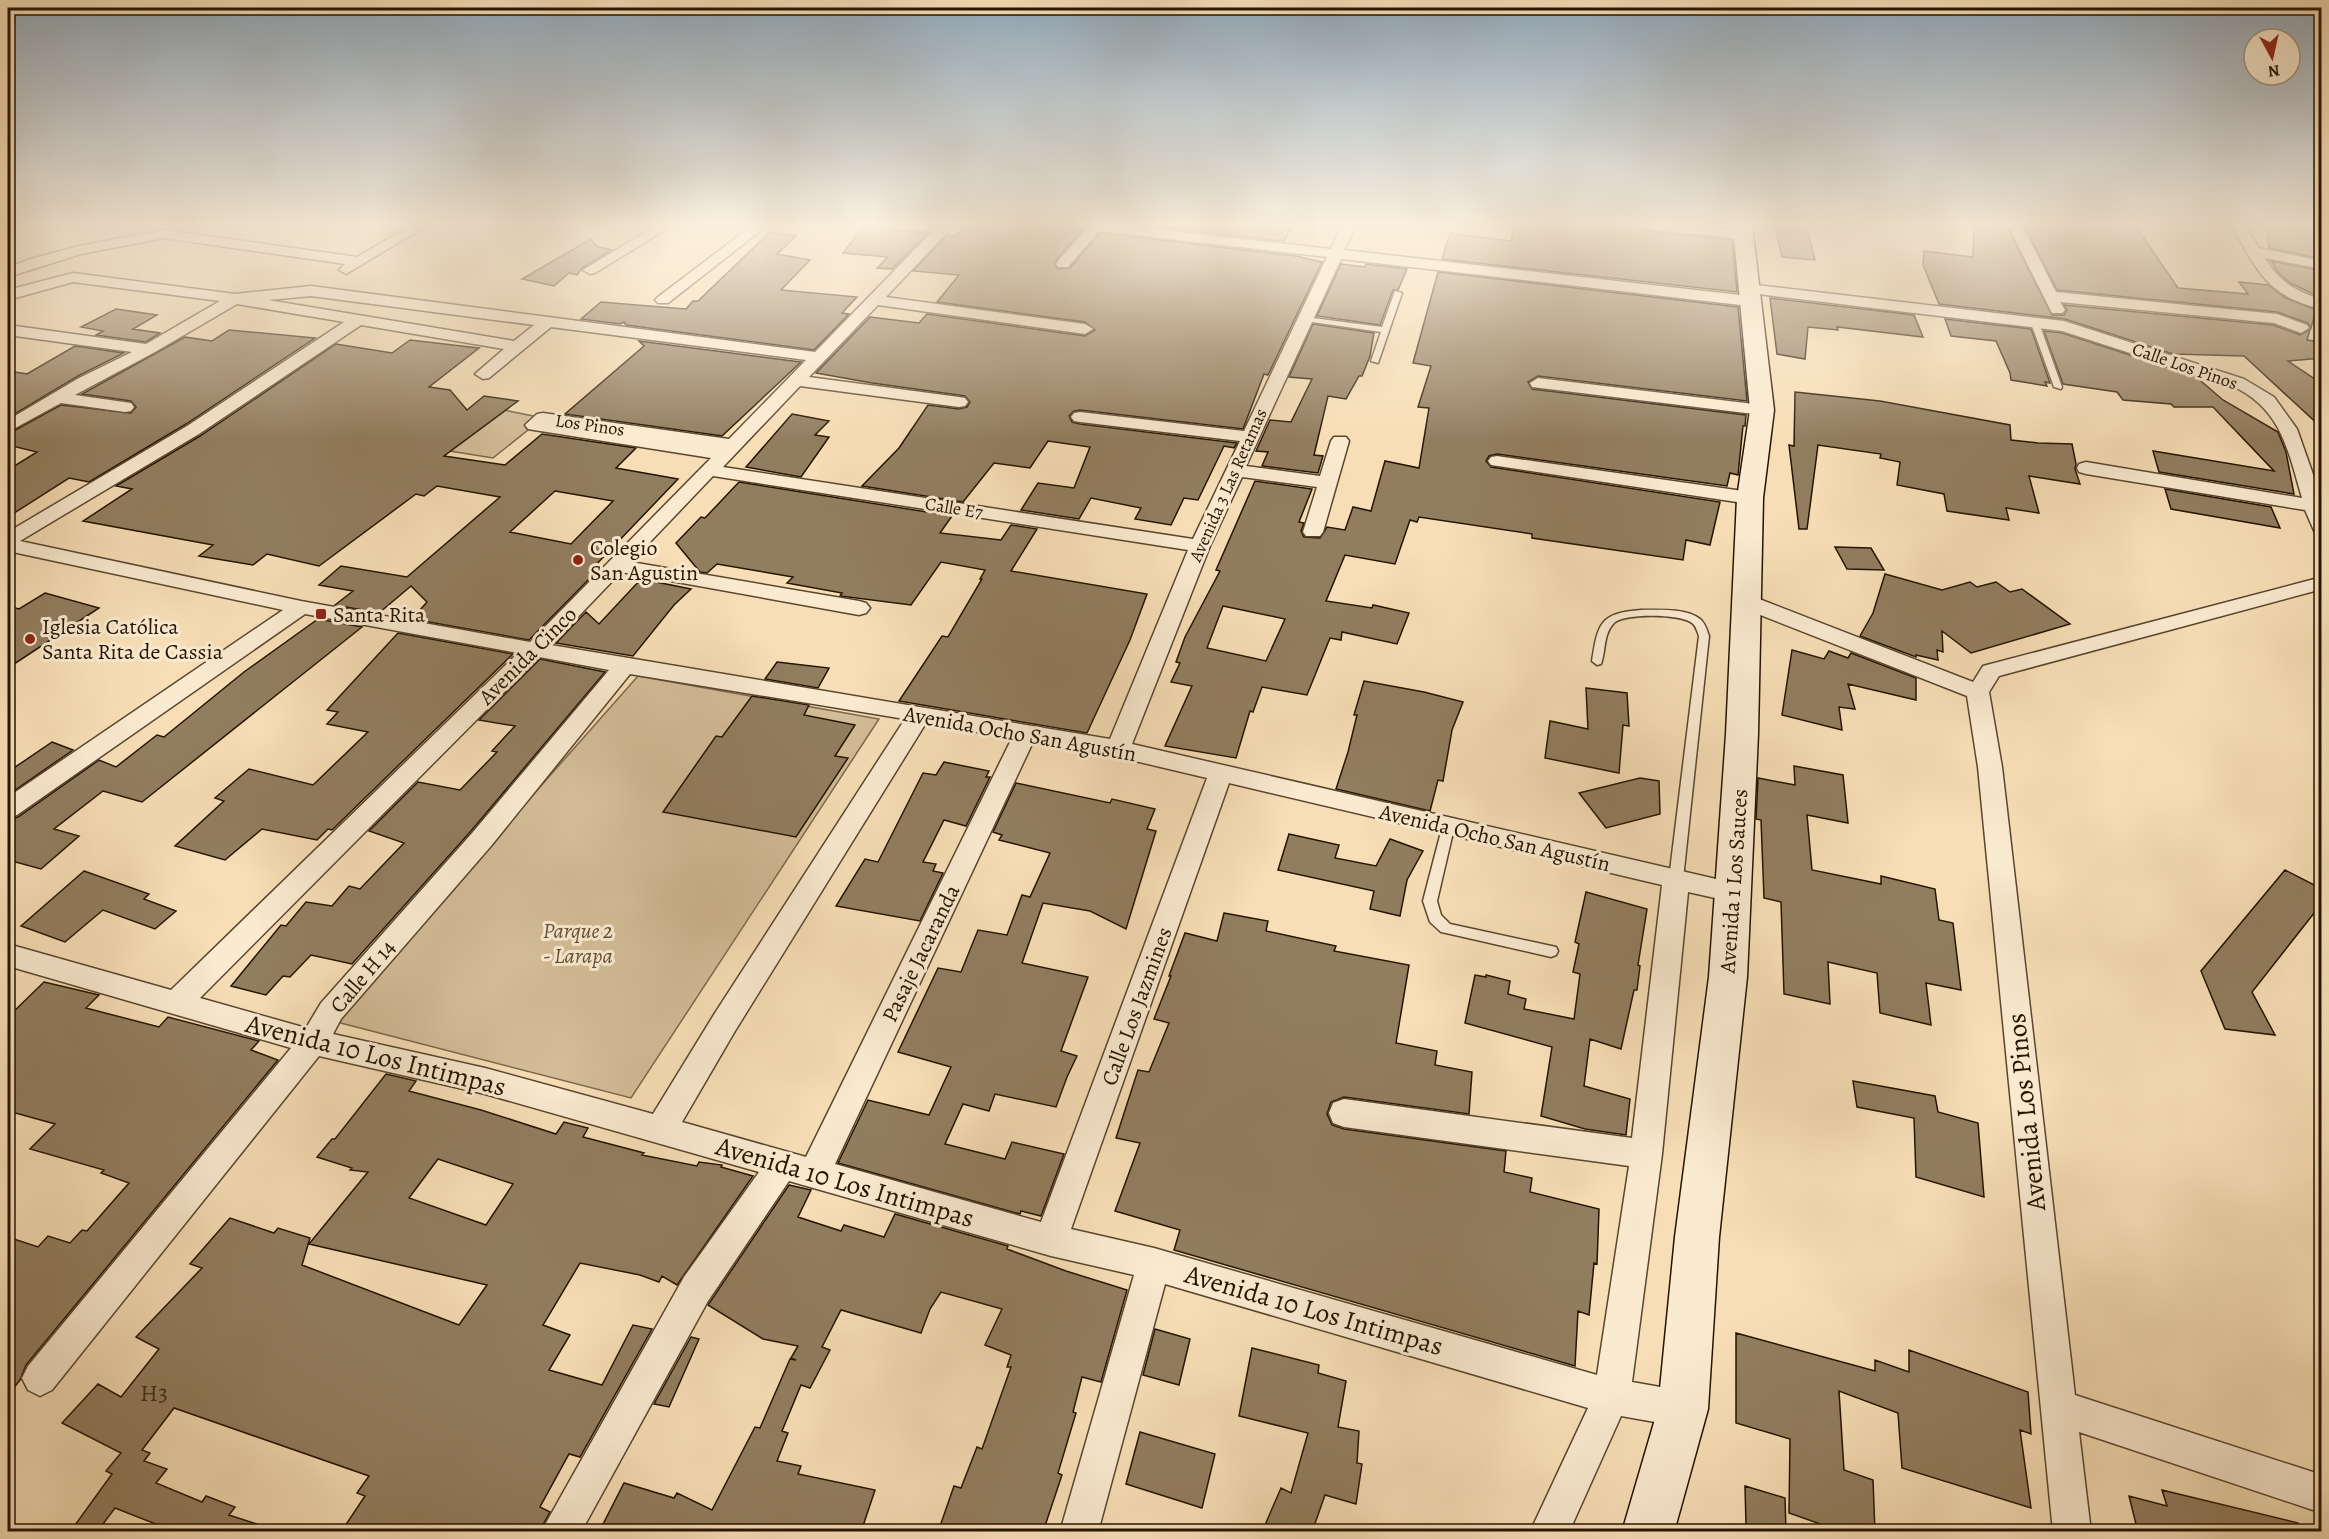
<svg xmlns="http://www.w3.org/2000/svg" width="2329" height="1539" font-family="Alegreya,serif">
	<rect width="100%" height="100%" fill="#f7deb6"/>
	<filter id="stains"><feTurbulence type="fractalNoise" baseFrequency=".00333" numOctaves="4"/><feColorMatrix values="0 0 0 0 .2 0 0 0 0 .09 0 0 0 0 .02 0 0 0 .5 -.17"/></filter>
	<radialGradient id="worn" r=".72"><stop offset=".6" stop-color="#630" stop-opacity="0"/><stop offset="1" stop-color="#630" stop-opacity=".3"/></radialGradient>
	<!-- green -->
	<path fill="#d3bc97" stroke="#7c684c" stroke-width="1.5" d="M489 407 543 418 493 458 437 449Z
		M638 676 879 719 631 1098 333 1021Z"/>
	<!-- building -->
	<path fill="#927d5f" stroke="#241401" stroke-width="1.5" fill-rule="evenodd" d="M966 225H1076L1082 231 1054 263 1058 269 1070 268 1100 233 1296 256 1322 262 1268 375 1264 374 1243 429 1080 410 1074 411 1069 416 1072 422 1080 424 1237 443 1234 448 1224 446 1198 500 1184 498 1171 525 1135 519 1141 508 1091 498 1079 519 1021 510 1038 483 1074 488 1090 447 1048 441 1030 468 994 463 963 502 862 486 899 448 928 405 959 409 967 407 970 402 965 396 872 383 816 373 870 317 919 323 927 314 1085 336 1095 330 1085 322 937 302 959 275 913 271 947 235 956 236Z
		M1162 225H1276L1292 227 1284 241 1160 227Z
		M1515 225 1579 228V225H1635L1644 231 1732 240 1737 292 1442 259 1450 233 1511 241Z
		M1775 225H1806L1815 260 1782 257Z
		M1974 225H2006L2052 315H2064L2067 310 2064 305 2273 325 2300 335 2310 329 2307 340 2322 342V358L2288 361 2322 384V428L2244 356 2173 354 2065 319 1939 304 1923 265 1924 251 1973 257Z
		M2024 225H2135L2178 288 2248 294 2239 282 2268 285 2286 298 2316 310 2311 328 2308 323 2277 312 2057 290Z
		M2266 225 2296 228 2299 225H2322V259L2269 248Z
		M875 227 903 231 927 234 892 269 877 268 888 257 843 253 862 228 873 229Z
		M770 232 796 236 777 254 810 260 781 290 857 297 842 313 849 314 814 350 626 325 624 322 620 324 581 319 601 302 686 309 693 301H698Z
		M591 239 596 246 612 250 582 268 577 275 569 273 554 286 522 279Z
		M2271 261 2322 271 2320 297 2290 283 2278 272Z
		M1341 264 1365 267 1366 264 1407 269 1398 290H1393L1380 325 1317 316Z
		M1438 272 1738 307 1747 401 1538 376 1528 382 1532 389 1746 415 1745 426H1743L1738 475 1730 473 1727 486 1497 454 1489 456 1486 461 1491 467 1720 502 1710 545 1686 540 1683 560 1532 538V534L1419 517 1417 522 1410 520 1395 564 1345 555 1326 601 1372 608 1373 605 1409 613 1397 644 1342 632 1341 640 1330 638 1307 695 1262 687 1253 712 1250 711 1236 758 1165 746 1192 686 1171 682 1180 663 1176 662 1185 637 1220 571 1216 570 1255 481 1312 489 1299 522 1304 523 1301 531 1304 537 1320 538 1327 527 1345 530 1353 507 1371 511 1385 461 1419 468 1429 408 1418 407 1431 366 1413 363ZM1223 606 1285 619 1266 661 1207 648Z
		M1770 298 1914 315 1923 337 1837 327 1838 330 1808 327 1805 359 1777 354Z
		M116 309 157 315 133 329 160 333 146 342 96 335 103 331 81 327Z
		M1945 319 2031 329 2050 383 2045 382 2047 386 2011 380 2010 373 1996 341 1951 336Z
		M1313 324 1374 333 1370 356 1362 376H1359L1346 399 1328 396 1314 455 1323 456 1318 473 1262 466 1268 452 1256 451 1270 420 1291 422 1312 379 1289 377Z
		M229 330 315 338 186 424 89 482 69 478 8 517V470L37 452 8 445V434L61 405 131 413 136 407 131 401 82 394 185 337 212 341Z
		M2044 331 2062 333 2195 376 2223 400 2278 432 2286 452 2294 494 2159 472 2153 451 2274 471 2213 407H2174L2171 404 2123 400 2117 392 2063 384Z
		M410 340 479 348 429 387 450 390 467 410 484 396 518 401 444 456 505 465 542 434 636 448 616 468 678 479 591 570 597 571 529 640 412 619 427 602 411 586 379 613 335 605 353 591 319 585 341 566 407 577 500 497 437 486 424 496 416 494 319 566 267 554 253 565 199 556 213 545 83 521 132 489 116 486 200 436 336 344 392 353ZM555 491 613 501 571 544 510 532Z
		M639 341 801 362 722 436 565 414 644 346Z
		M75 346 124 353 78 376 8 418V371L27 374Z
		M1795 392 1880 401 2010 425 2011 440 2038 443 2072 444 2076 464 2075 469 2080 484 2029 476 2039 513 2006 508 2009 520 1947 511 1944 494 1897 485 1900 462 1880 458 1881 454 1818 445 1807 529H1799L1789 445 1794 446Z
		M792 414 829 421 815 435 829 437 801 477 746 467Z
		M739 482 952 516 940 533 1001 540 1011 525 1037 529 1011 571 1147 594 1130 640 1087 733 899 701 942 636 948 637 982 579H980L985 570 941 562 911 605 840 596 842 593 787 583 793 577 717 564 707 573 700 572 676 543 701 517 705 518Z
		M2165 489 2271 507 2280 528 2171 509Z
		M1835 547 1871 548 1884 570 1847 569Z
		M1885 574 1942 590 1970 582 1977 587 1996 582 2010 592 2022 589 2070 624 1971 653 1942 631 1943 652 1937 650 1938 660 1916 655V657L1860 636 1873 613Z
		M641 579 691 589 674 605 633 656 556 643 586 612 599 624Z
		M45 593 99 608 8 668V606L19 609Z
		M318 619 362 627 142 802 103 791 54 829 79 836 41 869 8 860V820L18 817 99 760 116 767 157 735 164 737 244 672Z
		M398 633 513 654 332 830 328 829 317 840 262 829 225 860 175 846 224 801 215 798 249 769 313 785 368 732 327 724 338 712 327 710Z
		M1792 650 1824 659 1829 651 1848 658 1851 653 1916 678V700L1848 684 1855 709 1839 707 1842 730 1782 715Z
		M540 659 605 672 471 831 352 964 311 955 290 977 283 976 266 995 231 986 281 925 286 926 306 902 332 906 349 886 360 889 404 843 369 831 418 782 460 790 497 752 492 751 515 726 479 720Z
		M777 662 829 668 818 688 765 679Z
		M1364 681 1424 692 1463 702 1452 730 1443 781 1438 780 1430 811 1336 789 1348 752 1357 715H1354Z
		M1586 688 1627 693 1629 726 1623 725 1619 773 1545 758 1550 721 1588 729Z
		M752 696 809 705 804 715 855 725 835 756 848 758 796 837 663 812 716 736 722 737Z
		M52 742 73 750 8 795V772Z
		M944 762 989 771 986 777H990L966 826 944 820 923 862 936 864 933 871 943 873 920 921 836 906 865 859 878 862 923 773 936 775Z
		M1794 766 1843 775 1848 823 1807 815 1812 870 1881 884V876L1935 889 1939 920 1953 923 1961 990 1926 983 1931 1025 1880 1013 1877 973 1828 962 1830 1004 1784 994 1781 902 1764 898 1761 820 1756 819 1758 778 1795 785Z
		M1640 778 1659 781 1660 814 1606 828 1579 793Z
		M1016 783 1110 803 1112 799 1155 809 1147 829 1156 831 1126 929 1090 911 1043 903 1022 963 1088 977 1061 1051 1077 1056 1067 1077 1056 1107 995 1094 989 1111 963 1104 945 1144 1005 1159 1012 1142 1064 1154 1041 1216 1021 1211 1020 1214 838 1163 868 1100 929 1115 951 1067 898 1052 938 968 961 972 978 930 1007 935 1022 895 1030 897 1050 853 999 840 1002 835 993 832Z
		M1289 834 1339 845 1335 858 1376 866 1390 839 1423 851 1407 880 1400 916 1370 909 1374 891 1278 870Z
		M2285 870 2322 889V903L2252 992 2275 1035 2225 1029 2201 971Z
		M84 871 149 894 144 899 176 911 155 929 103 910 65 942 21 926Z
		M1586 892 1647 909 1638 965 1640 966 1637 990H1634L1621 1049 1590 1039 1584 1086 1630 1099 1626 1135 1585 1129 1541 1116 1552 1047 1465 1023 1475 975 1486 977V975L1510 981 1508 994 1526 999 1524 1009 1574 1019 1580 974 1573 972 1579 944 1575 942Z
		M1224 913 1268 921 1266 931 1336 946 1334 951 1409 965 1396 1043 1437 1051 1435 1065 1472 1072 1469 1114 1344 1097 1331 1102 1327 1114 1332 1125 1344 1129 1506 1151 1504 1172 1532 1178 1530 1192 1599 1209 1597 1264 1594 1263 1589 1315 1578 1311 1575 1366 1174 1250 1180 1230 1115 1211 1140 1143 1116 1138 1138 1070 1149 1072 1169 1023 1154 1019 1171 976H1169L1185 933 1217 941Z
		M44 982 99 995 86 1008 159 1027 168 1017 259 1041 251 1050 278 1060 26 1365 20 1380 8 1395V1237L38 1247 48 1236 70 1243 82 1230 87 1231 129 1183 101 1173 104 1170 30 1149 55 1124 8 1111V1017Z
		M386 1074 416 1081 409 1091 481 1110 556 1134 564 1122 588 1128 583 1137 644 1153 642 1155 697 1166 699 1162 722 1165 721 1167 753 1176 677 1285 662 1276 659 1282 640 1275 580 1263 543 1325 570 1335 549 1370 602 1385 633 1325 652 1329 580 1457 569 1454 540 1507 550 1512 539 1532H341L365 1496 357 1493 369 1476 174 1408 142 1450 150 1453 144 1461 167 1469 156 1483 202 1502 206 1496 235 1507 229 1515 266 1527 265 1532H176L115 1508 97 1532H70L112 1474 106 1471 121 1453 62 1423 98 1384 121 1397 159 1349 136 1337 202 1268 190 1264 230 1218 274 1233 278 1228 310 1238 302 1265 459 1325 487 1285 309 1244 368 1172 350 1170 352 1168 317 1157 332 1139H335ZM438 1159 513 1184 486 1225 409 1198Z
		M1853 1081 1935 1096 1938 1112 1978 1123 1984 1197 1916 1177 1914 1118 1857 1107Z
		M789 1185 811 1190 798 1217 841 1231 844 1225 884 1237 895 1214 1008 1246 1007 1249 1066 1271 1127 1290 1101 1382 1082 1377 1073 1412 1076 1413 1058 1473 1062 1475 1043 1532H938L954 1486 961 1488 977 1447 982 1449 1011 1367H1007L1011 1355 985 1345 1002 1309 941 1292 930 1309 921 1333 841 1310 822 1347 830 1350 810 1388 801 1385 782 1431 788 1433 777 1461 801 1466 798 1474 875 1490 861 1532H797L774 1525 771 1532H599L624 1483 674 1498 677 1493 712 1510 755 1427 760 1428 790 1359 796 1360 791 1358 798 1346 763 1339 708 1305Z
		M1155 1329 1190 1339 1179 1385 1143 1375Z
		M1736 1333 1875 1371V1360L1909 1372V1350L2028 1392 2031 1434 2020 1430 2031 1508 1902 1468 1898 1413 1839 1391 1844 1470 1873 1480 1875 1532H1843L1789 1513 1790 1439 1736 1423Z
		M691 1337 699 1339 669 1407 654 1404Z
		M1252 1348 1319 1365 1318 1373 1346 1381 1338 1427 1359 1431 1357 1463 1362 1464 1356 1504 1325 1495 1312 1532H1262L1281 1488 1291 1493 1308 1433 1239 1416Z
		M1140 1432 1215 1454 1202 1508 1126 1484Z
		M1745 1486 1785 1498 1786 1532H1765L1746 1525Z
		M2162 1490 2298 1523 2297 1532H2138L2129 1496 2167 1506Z"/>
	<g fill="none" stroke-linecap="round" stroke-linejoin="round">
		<defs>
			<path id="lane" d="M1395 291 1402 293 1378 363 1371 361 1381 332 1305 321 1301 319 1305 317 1382 327Z
				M2032 321 2039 323 2062 387 2061 389 2054 387 2031 323Z
				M1641 610C1658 610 1686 608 1700 619 1705 623 1707 630 1709 636L1683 879 1681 883H1671L1669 879 1699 636C1697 631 1696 626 1692 623 1681 614 1624 613 1614 623 1603 634 1606 651 1601 664L1597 665 1592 661C1598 623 1600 613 1641 610Z
				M1448 823 1452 825 1454 828 1437 901 1441 915 1450 924 1556 947 1558 951 1556 955 1551 957 1446 933 1441 932 1430 922 1423 901 1442 828 1444 825Z"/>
			<path id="street" d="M412 225H428L346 274 339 270 345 264 164 238 81 254 8 277V268L27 260 79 246 164 230 357 257Z
				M657 225H673L595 273 590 274 583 270Z
				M753 225H768L668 303H658L655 300 658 297Z
				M896 225H954L886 297 1085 324 1093 329 1085 334 878 305 809 377 959 397 965 398 968 402 965 406 959 407 800 386 723 467 1193 539 1240 441 1080 422 1074 421 1071 417 1074 413 1080 412 1244 431 1327 257 1099 231 1068 267H1058L1056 264 1058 261 1086 229 1080 228 1078 225H1119L1331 249 1342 225H1356L1344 250 1749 296 1757 301 1749 306 1341 259 1246 466 1320 476 1331 441 1334 437H1346L1349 441 1323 532 1320 536H1306L1303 532 1317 487 1242 477 1210 546 1132 744 1742 885 1746 892 1742 899 1733 902 1688 892 1662 1154 1632 1382 1683 1391 1696 1396 1701 1409 1696 1422 1683 1427 1621 1416 1569 1532H1530L1588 1408 1165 1284 1098 1532H1060L1134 1275 1051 1256 789 1181 708 1301 581 1532H541L684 1277 759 1172 485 1094 319 1056 52 1390 40 1396 28 1390 22 1378 28 1366 291 1048 8 966V944L171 990 518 653 305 614 17 815 8 818V797L283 610 8 551V532L187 426 344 322 237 304 155 352 75 395 131 403 134 407 131 411 125 412 61 403 8 432V420L79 378 132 352 8 335V325L146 344 220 301 73 282 8 300V290L73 273 235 294 311 286 815 352 932 232 903 229ZM311 296 534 325 514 341 268 300ZM361 325 504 349 475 374 483 379 489 378 551 327 806 360 729 439 543 413 537 414 525 425 528 429 534 430 711 458 530 642 301 601 20 541 199 434ZM713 476 1188 550 1110 739 551 645 621 572 859 615 866 613 870 608 866 603 859 601 631 562ZM539 657 609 670 473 832 321 1003 306 1028 200 998ZM630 674 905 719 715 1013 653 1114 485 1068 333 1034 341 1019 491 846ZM926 723 1012 738 806 1157 682 1122 735 1031ZM1033 742 1118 757 1207 778 1041 1222 835 1164ZM1229 783 1662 885 1632 1138 1344 1099 1333 1103 1329 1113 1333 1123 1344 1127 1629 1166 1597 1375 1154 1248 1071 1229Z
				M1637 225H1683L1743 231 1750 235 1743 239 1644 229Z
				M2008 225H2022L2056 292 2277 314 2307 325 2309 328 2301 333 2274 323 2060 302 2065 310 2062 313H2052Z
				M2231 225H2245L2259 248 2322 261V269L2265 258C2280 283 2295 290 2322 300V309C2264 295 2258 270 2231 225Z
				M1747 284 2064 321 2244 379 2274 397 2297 429 2322 500V535L2315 533 2305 510 2086 474 2079 472 2077 468 2079 464 2086 462 2302 498C2288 450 2281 408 2232 386L2062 331 1742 292 1739 289Z
				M1538 378 1762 405 1768 406 1771 410 1768 414 1762 415 1532 387 1530 383Z
				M1497 456 1750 492 1757 494 1759 498 1757 502 1750 504 1491 465 1488 461 1491 457Z
				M2322 577V589L1999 676 1989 692 2002 767 2075 1395 2322 1475V1513L2079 1432 2091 1532H2053L1978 767 1967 696 1740 607 1737 602 1740 597 1747 596 1754 597 1973 682 1983 666Z"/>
			<path id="secondary" d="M1733 225H1752L1774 410 1763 498 1758 734 1747 977 1719 1237 1708 1409 1674 1532H1622L1658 1409 1675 1237 1709 977 1726 734 1737 498 1750 410Z"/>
		</defs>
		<!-- lane casing -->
		<use href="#lane" stroke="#59462e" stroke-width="3"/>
		<!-- street casing -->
		<use href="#street" stroke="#59462e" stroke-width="3"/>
		<!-- secondary casing -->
		<use href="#secondary" stroke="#241401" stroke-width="3"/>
		<!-- lane -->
		<use href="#lane" fill="#faead0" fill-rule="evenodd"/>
		<!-- street -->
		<use href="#street" fill="#faead0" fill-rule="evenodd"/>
		<!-- secondary -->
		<use href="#secondary" fill="#faead0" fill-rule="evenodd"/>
	</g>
	<!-- sky -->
	<linearGradient id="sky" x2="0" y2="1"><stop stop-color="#91a9bb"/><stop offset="0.51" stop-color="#fbf0de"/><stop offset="1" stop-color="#fbf0de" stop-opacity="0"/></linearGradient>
	<rect width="2329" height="440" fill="url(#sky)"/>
	<!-- markers -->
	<g fill="#8f2418" stroke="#faead0" stroke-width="2">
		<circle cx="578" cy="560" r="6"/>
		<rect x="315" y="608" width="12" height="12" rx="3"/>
		<circle cx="30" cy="639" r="6"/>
	</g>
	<g text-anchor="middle" stroke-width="6" stroke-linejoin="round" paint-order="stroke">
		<!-- far-street labels -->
		<g font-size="18" fill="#241401" stroke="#faead0">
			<text transform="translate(2185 366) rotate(19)" y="6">Calle Los Pinos</text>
			<text transform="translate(590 425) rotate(8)" y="6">Los Pinos</text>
			<text transform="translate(1228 485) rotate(-66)" y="6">Avenida 3 Las Retamas</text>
			<text transform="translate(954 508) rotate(9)" y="6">Calle E7</text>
		</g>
		<!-- poi labels -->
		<g font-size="22" fill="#241401" stroke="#faead0" text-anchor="start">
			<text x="590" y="555">Colegio<tspan x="590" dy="25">San Agustin</tspan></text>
			<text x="333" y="622">Santa Rita</text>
			<text x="42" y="634">Iglesia Católica<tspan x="42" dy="25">Santa Rita de Cassia</tspan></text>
		</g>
		<!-- street labels -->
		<g font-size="22" fill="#241401" stroke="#faead0">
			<text transform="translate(527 655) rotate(-45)" y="8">Avenida Cinco</text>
			<text transform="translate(1020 733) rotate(10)" y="8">Avenida Ocho San Agustín</text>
			<text transform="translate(1495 837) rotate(13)" y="8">Avenida Ocho San Agustín</text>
			<text transform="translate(1733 881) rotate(-86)" y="8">Avenida 1 Los Sauces</text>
			<text transform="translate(920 953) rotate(-64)" y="8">Pasaje Jacaranda</text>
			<text transform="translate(362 976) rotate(-50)" y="8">Calle H 14</text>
			<text transform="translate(1136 1006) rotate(-70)" y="8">Calle Los Jazmines</text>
		</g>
		<!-- park labels -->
		<g font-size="22" font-style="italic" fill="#614f36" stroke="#faead0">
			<text x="578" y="938">Parque 2<tspan x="578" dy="25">- Larapa</tspan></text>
		</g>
		<!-- near-number labels -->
		<g font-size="24" fill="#402e18">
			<text x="154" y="1401">H3</text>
		</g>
		<!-- near-street labels -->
		<g font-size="27" fill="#241401" stroke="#faead0">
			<text transform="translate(376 1055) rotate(14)" y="9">Avenida 10 Los Intimpas</text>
			<text transform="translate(2026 1112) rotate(-96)" y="9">Avenida Los Pinos</text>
			<text transform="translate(845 1182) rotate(16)" y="9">Avenida 10 Los Intimpas</text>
			<text transform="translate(1314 1310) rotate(16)" y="9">Avenida 10 Los Intimpas</text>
		</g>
	</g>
	<!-- margin -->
	<rect width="2329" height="1539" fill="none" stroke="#f7deb6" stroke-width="30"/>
	<rect x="9" y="9" width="2311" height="1521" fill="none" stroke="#241401" stroke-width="3"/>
	<rect x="15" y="15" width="2299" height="1509" fill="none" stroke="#241401" stroke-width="1.5"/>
	<!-- north arrow -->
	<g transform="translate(2272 57) rotate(172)"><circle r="28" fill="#faead0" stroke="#a4947d" stroke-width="1.5"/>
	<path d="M0-4.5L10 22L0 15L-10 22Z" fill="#8f2418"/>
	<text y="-9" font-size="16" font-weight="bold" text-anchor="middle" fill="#241401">N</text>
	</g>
	<rect width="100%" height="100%" filter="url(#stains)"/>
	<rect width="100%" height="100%" fill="url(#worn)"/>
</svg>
